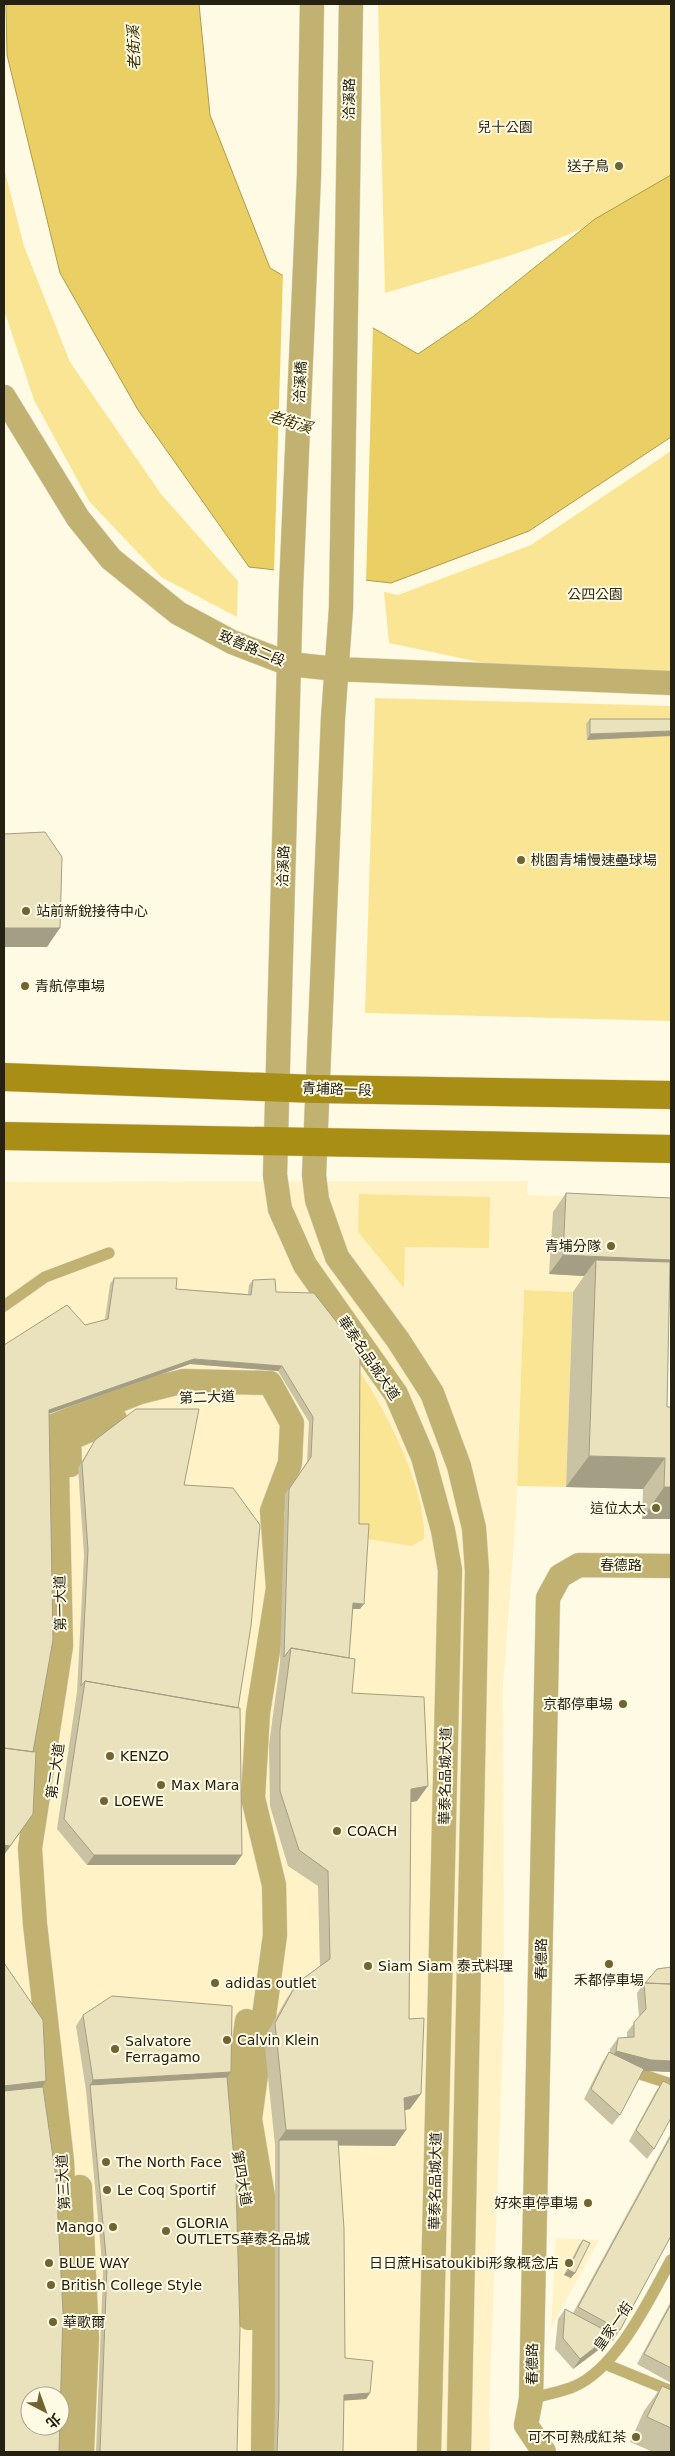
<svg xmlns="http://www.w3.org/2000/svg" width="675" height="2456" font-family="'DejaVu Sans','Noto Sans TC',sans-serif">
	<rect width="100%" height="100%" fill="#fffae4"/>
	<!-- built -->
	<path fill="#fef2c6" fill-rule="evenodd" d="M528 1181 527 1195 671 1199V1295L524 1290 516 1514 503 1686 504 2012 489 2414 490 2452H4V1182ZM30 2396H60V2426H30Z
		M556 2238 599 2240 551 2328Z"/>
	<!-- green -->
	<path fill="#fae595" d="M378 4H671V180C586 240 483 263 385 293Z
		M4 168 24 246 70 362 161 494 238 581 237 617 161 577 89 501 34 400 4 310Z
		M671 451V674L498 666 389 643 384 592 398 595 531 545Z
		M375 698 671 706V1021L365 1013Z
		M359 1194 490 1197 489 1248 405 1247 404 1288 358 1232Z
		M524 1290 573 1292 566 1487 517 1486Z
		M355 1364C384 1406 427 1489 424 1539L412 1546 349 1536Z"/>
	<!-- water -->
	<path fill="#eacf65" stroke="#af9b4c" d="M6 4H199L210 115 270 268 418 354 474 316 595 219 671 175V437L529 531 391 583 249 567 138 410 60 273 7 55Z"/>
	<!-- pier -->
	<path fill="#fffae4" d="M283 273 373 325 366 583 274 572Z"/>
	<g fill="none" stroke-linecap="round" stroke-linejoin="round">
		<defs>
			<path id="lane" d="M4 1306 45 1277 109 1253
				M628 2070 671 2084
				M605 2364 671 2391
				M531 2399C546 2394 562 2392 575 2386 617 2368 650 2298 671 2260"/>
			<path id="street" d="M312 4 309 175 291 589 275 1175 280 1209 305 1265 396 1394 423 1457 443 1530 450 1570 429 2452
				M351 4 341 608 333 718 314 1175 317 1200 337 1257 398 1340 432 1393 459 1466 474 1528 477 1571 459 2452
				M4 397 78 518 111 559 178 613 232 642 289 664 336 669 671 683
				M70 1465 69 1439 115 1419
				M247 2021 232 2123 249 2217V2318
				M80 2187 87 2338 82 2452
				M65 2452 70 2336 62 2161 35 1924 30 1848 61 1646 56 1425 140 1392 184 1381 270 1383 292 1423 290 1463 272 1511 278 1588 258 1713 253 1798 274 1885 275 1935 250 2119 266 2214 263 2452
				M544 2452 526 2425 531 2399 548 1598 560 1576 579 1565 671 1566"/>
			<path id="secondary" d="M4 1077 316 1089 671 1095
				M4 1136 671 1149"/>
		</defs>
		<!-- lane casing -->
		<use href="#lane" stroke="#dcd7c3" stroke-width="12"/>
		<!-- street casing -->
		<use href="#street" stroke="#dcd7c3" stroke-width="25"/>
		<!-- secondary casing -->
		<use href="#secondary" stroke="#dcd7c3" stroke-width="29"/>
		<!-- lane -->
		<use href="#lane" stroke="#c2b272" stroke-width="11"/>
		<!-- street -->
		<use href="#street" stroke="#c2b272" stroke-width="24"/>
		<!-- secondary -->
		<use href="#secondary" stroke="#a88e15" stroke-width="28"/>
	</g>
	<!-- wall -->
	<path fill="#c9c2a3" d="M590 719H671L587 740 586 724Z
		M566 1193 671 1198V1280H670L667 1407H671V1519H642L643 1489 566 1487 573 1292 584 1276 549 1274 553 1212Z
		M114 1278 176 1289 248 1294 249 1285 253 1280 276 1292 359 1524 360 1609H353L349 1658 352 1693 417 1801 411 1802 409 2019 410 2109 405 2110 395 2146 338 2145 345 2358 370 2393 366 2399 344 2400 343 2452H274L275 2406V2145L264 2038 287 1998 297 1983 320 1967 318 1886 288 1866 270 1806 269 1745 280 1663 285 1494 307 1462 309 1422 278 1371 190 1364 49 1414 33 1752V1814L4 1855V1345L85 1325 105 1320 110 1284Z
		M95 1440 184 1485 238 1708 235 1865H87L57 1829 77 1692 84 1555 78 1468Z
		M671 1967V2072L643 2070 620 2115 612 2125 584 2099 602 2063 609 2052 610 2053V2049L618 2038H627V2032L639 2017 637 1993 644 1983Z
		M83 2015 227 2077 237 2452H96L103 2273 86 2090 76 2026Z
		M663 2081 654 2149 647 2159 629 2141 656 2091Z
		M671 2133V2236L620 2330 613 2341 609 2339 605 2345 573 2369 555 2349 558 2319 565 2309 573 2313Z
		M583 2240 571 2278 564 2275 579 2245Z
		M671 2301V2383L637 2364Z
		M662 2386 671 2390V2452H653L630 2442 644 2411Z"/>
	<!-- shaded-wall -->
	<path fill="#a49e84" d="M671 731V736L587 740 590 734Z
		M4 928H60L47 947H4Z
		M563 1255 671 1260V1280L595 1277 596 1260 584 1276 549 1274Z
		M194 1359 282 1366 278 1371 190 1364 45 1415 49 1410Z
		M589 1456 665 1458 643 1489 566 1487Z
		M664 1487H671V1519H642Z
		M353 1603 364 1604 360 1609H349Z
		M428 1786 417 1801 401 1804 411 1789Z
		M33 1814 4 1855V1845Z
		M94 1855H242L235 1865H87Z
		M616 2051 671 2061V2072L644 2071 609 2062Z
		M231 2072 223 2083 90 2085 93 2080Z
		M46 2081 39 2092 4 2096V2086Z
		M421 2094 410 2109 394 2113 404 2098Z
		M286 2130H406L395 2146 279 2145V2140Z
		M568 2270 575 2273 571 2278 564 2275Z
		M612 2334 605 2345 573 2369 580 2359Z
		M370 2393 366 2399 340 2401 344 2395Z"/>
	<!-- building -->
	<path fill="#eae1bd" stroke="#a49e84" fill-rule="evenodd" d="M590 719H671V731L590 734Z
		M45 832 62 857 60 928H4V834Z
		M566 1193 671 1198V1260L563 1255Z
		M596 1260 670 1262 667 1407H671V1487H664L665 1458 589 1456Z
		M114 1278H177L176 1289 251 1295 253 1280 275 1279 276 1292 314 1293 360 1352 359 1524H369L364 1604 353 1603 349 1658 291 1648 284 1657 289 1489 311 1457 313 1417 282 1366 194 1359 49 1410 53 1640 33 1752 4 1748V1345L67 1305 85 1325 108 1319Z
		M136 1409H199L184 1485 233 1488 260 1525 251 1626 238 1708 85 1681 81 1686 88 1550 82 1463 95 1440Z
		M291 1648 355 1659 352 1693 424 1697 428 1786 411 1789 409 2019 424 2018 421 2094 404 2098 406 2130H286L275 2023 297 1983 330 1959 328 1871 299 1850 280 1791V1730Z
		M85 1681 240 1708 242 1855H94L64 1819Z
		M4 1748 36 1752 33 1814 10 1846 4 1845Z
		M4 1963 43 2020 46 2081 4 2086Z
		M671 1967V1984L645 1983 657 1969Z
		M644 1983 671 1984V2061L651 2060 616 2051 618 2038 634 2037V2022L646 2009Z
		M112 1996 232 2006 231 2072 93 2080 83 2015Z
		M609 2052 644 2069 620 2115 591 2089Z
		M227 2077 236 2183 240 2329 237 2452H100L107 2267 90 2085Z
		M663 2081 671 2085V2118L654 2149 636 2130Z
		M43 2087 56 2178 63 2312 59 2452H4V2091ZM30 2396H60V2426H30Z
		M671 2136V2236L620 2330 578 2307Z
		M279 2140H338L344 2229 345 2358 373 2361 370 2393 344 2395 343 2452H277L279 2401Z
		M583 2240 590 2243 575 2273 568 2270Z
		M671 2304V2368L644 2354Z
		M565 2309 612 2334 580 2359 563 2338Z
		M662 2386 671 2390V2428L647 2417Z"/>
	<!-- markers -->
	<g fill="#716431" stroke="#fffae4" stroke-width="2">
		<circle cx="619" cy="166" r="5"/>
		<circle cx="521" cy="860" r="5"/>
		<circle cx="26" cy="911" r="5"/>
		<circle cx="25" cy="986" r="5"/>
		<circle cx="611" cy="1246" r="5"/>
		<circle cx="656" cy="1508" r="5"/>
		<circle cx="623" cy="1704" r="5"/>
		<circle cx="110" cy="1756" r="5"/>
		<circle cx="161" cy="1785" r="5"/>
		<circle cx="104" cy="1801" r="5"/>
		<circle cx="337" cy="1831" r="5"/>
		<circle cx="609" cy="1964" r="5"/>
		<circle cx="368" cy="1966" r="5"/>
		<circle cx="215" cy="1983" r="5"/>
		<circle cx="227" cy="2040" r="5"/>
		<circle cx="115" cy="2049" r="5"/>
		<circle cx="106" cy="2162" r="5"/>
		<circle cx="107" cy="2190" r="5"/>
		<circle cx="588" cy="2203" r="5"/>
		<circle cx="113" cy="2227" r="5"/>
		<circle cx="166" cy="2231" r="5"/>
		<circle cx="49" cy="2263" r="5"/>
		<circle cx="569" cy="2263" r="5"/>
		<circle cx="51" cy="2285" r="5"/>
		<circle cx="53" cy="2322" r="5"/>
		<circle cx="636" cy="2437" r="5"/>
	</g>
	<g text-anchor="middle" stroke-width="4" stroke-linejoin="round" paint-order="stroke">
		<!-- street labels -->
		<g font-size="14" fill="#252113" stroke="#fffae4">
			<text transform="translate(349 99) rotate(-89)" y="5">洽溪路</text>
			<text transform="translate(300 382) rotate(-87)" y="5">洽溪橋</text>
			<text transform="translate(252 648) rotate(23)" y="5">致善路二段</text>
			<text transform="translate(283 866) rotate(-88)" y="5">洽溪路</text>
			<text transform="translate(337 1089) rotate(2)" y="5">青埔路一段</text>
			<text transform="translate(369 1358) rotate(56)" y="5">華泰名品城大道</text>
			<text transform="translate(207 1397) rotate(-2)" y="5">第二大道</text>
			<text x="621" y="1570">春德路</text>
			<text transform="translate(60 1603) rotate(-91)" y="5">第一大道</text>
			<text transform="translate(55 1771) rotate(-82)" y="5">第二大道</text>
			<text transform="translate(445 1776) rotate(-89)" y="5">華泰名品城大道</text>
			<text transform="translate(541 1959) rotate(-89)" y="5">春德路</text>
			<text transform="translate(242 2178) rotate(80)" y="5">第四大道</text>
			<text transform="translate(435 2181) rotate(-89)" y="5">華泰名品城大道</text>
			<text transform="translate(63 2182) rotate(-93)" y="5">第三大道</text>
			<text transform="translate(613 2326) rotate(-55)" y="5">皇家一街</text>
			<text transform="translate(532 2364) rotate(-89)" y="5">春德路</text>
		</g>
		<!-- park labels -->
		<g font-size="14" fill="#302c19" stroke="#fffae4">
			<text x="505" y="132">兒十公園</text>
			<text x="595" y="599">公四公園</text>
		</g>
		<!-- poi labels -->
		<g font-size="14" fill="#252113" stroke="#fffae4" text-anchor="start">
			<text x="609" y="171" text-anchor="end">送子鳥</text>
			<text x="531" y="865">桃園青埔慢速壘球場</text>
			<text x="36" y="916">站前新銳接待中心</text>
			<text x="35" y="991">青航停車場</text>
			<text x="601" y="1251" text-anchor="end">青埔分隊</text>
			<text x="646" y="1513" text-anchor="end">這位太太</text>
			<text x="613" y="1709" text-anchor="end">京都停車場</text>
			<text x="120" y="1761">KENZO</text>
			<text x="171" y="1790">Max Mara</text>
			<text x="114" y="1806">LOEWE</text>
			<text x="347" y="1836">COACH</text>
			<text x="378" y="1971">Siam Siam 泰式料理</text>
			<text x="609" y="1985" text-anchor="middle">禾都停車場</text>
			<text x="225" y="1988">adidas outlet</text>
			<text x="237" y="2045">Calvin Klein</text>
			<text x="125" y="2046">Salvatore<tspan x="125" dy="16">Ferragamo</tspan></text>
			<text x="116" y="2167">The North Face</text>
			<text x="117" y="2195">Le Coq Sportif</text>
			<text x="578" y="2208" text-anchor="end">好來車停車場</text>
			<text x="176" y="2228">GLORIA<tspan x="176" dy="16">OUTLETS華泰名品城</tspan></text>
			<text x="103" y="2232" text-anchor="end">Mango</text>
			<text x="59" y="2268">BLUE WAY</text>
			<text x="559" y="2268" text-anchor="end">日日蔗Hisatoukibi形象概念店</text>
			<text x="61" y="2290">British College Style</text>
			<text x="63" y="2327">華歌爾</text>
			<text x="626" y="2442" text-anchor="end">可不可熟成紅茶</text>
		</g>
		<!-- water labels -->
		<g font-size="15" font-style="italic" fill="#362c00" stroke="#fffae4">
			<text transform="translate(134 48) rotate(-92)" y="5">老街溪</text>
			<text transform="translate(290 422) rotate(17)" y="5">老街溪</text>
		</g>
	</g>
	<!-- border -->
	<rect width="675" height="2456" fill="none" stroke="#252113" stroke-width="10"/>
	<!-- north arrow -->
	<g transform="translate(45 2411) rotate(139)"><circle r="24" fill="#fffae4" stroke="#a8a390"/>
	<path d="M0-4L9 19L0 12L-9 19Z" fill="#716431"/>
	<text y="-8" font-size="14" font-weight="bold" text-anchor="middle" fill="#252113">北</text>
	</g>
</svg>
